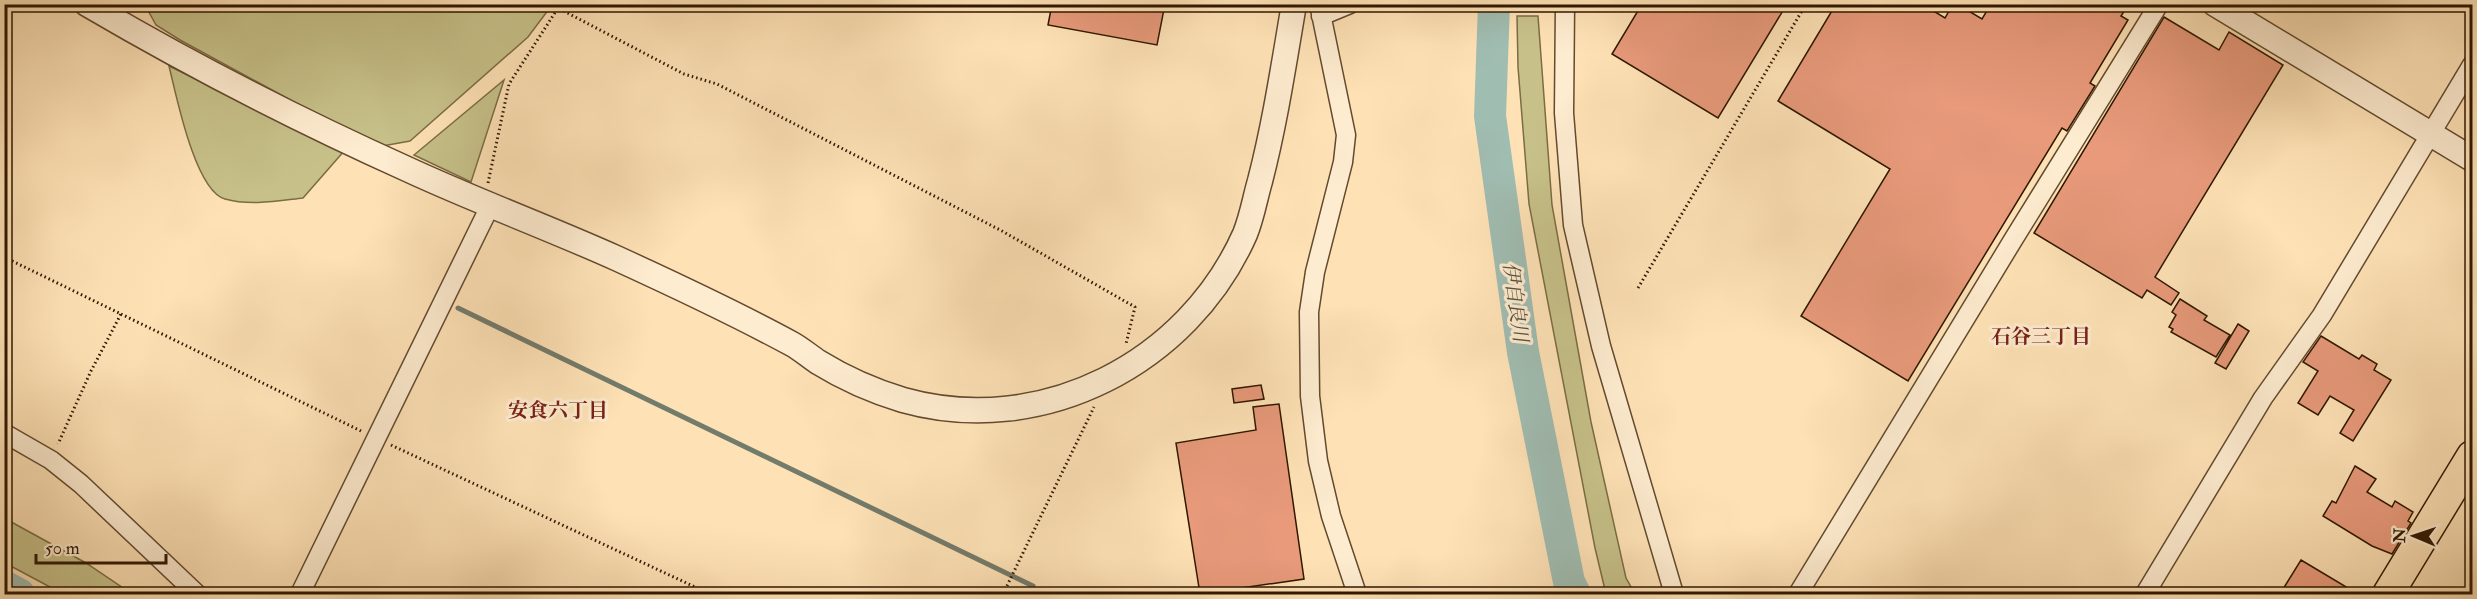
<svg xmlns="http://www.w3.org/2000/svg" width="2477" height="599" font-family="'IM FELL Double Pica','Noto Serif JP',serif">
	<rect width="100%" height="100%" fill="#fee2b6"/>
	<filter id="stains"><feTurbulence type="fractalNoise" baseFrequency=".00333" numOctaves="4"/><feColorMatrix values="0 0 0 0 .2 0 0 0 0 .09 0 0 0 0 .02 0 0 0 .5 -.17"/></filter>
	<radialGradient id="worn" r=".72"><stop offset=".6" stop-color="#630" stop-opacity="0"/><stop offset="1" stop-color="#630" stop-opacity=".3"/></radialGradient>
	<!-- green -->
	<path fill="#c7c189" stroke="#7b6c44" stroke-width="1.5" d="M145 5H552L528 37 410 141 377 147 180 40 156 25Z
		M1517 16H1538L1552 205 1591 422 1626 578 1635 594H1606L1595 548 1529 204 1518 67Z
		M169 66 345 150 303 198C277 201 250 206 225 199 195 191 176 94 169 66Z
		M504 80 471 182 414 155Z
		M4 518 86 563 132 594H63L5 563Z"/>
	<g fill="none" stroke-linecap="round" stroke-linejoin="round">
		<!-- stream -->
		<path stroke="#737b6b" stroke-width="5" d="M458 308 1033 586 1029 594"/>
		<!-- river -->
		<path stroke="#a0bdb2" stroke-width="32" d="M1494 4 1490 116 1523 352 1569 582 1575 594
			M4 586 19 594"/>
	</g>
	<!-- building -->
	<path fill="#e89a7b" stroke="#2f1700" stroke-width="1.5" d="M1052 4H1165L1157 45 1048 25Z
		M1642 4H1787L1718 118 1612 54Z
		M1836 4H1922L1945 18 1953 4H1957L1982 19 1991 4H2116L2125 10 2121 16 2128 20 2090 83 2095 86 2067 131 2062 128 1908 381 1801 316 1890 169 1778 101Z
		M2164 17 2219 50 2229 32 2283 65 2155 277 2179 293 2171 305 2147 290 2142 298 2034 233Z
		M2180 299 2207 316 2204 320 2230 335 2216 357 2171 332 2173 329 2169 327 2176 315 2172 312Z
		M2238 324 2249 331 2226 369 2215 363Z
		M2321 336 2359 359 2362 355 2377 364 2374 370 2391 380 2353 441 2340 433 2354 410 2330 396 2318 415 2298 403 2318 371 2303 362Z
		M1261 385 1264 399 1234 403 1232 389Z
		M1279 404 1304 579 1200 594 1176 443 1256 430 1253 407Z
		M2355 466 2376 479 2367 492 2392 507 2395 501 2413 512 2408 521 2411 523 2392 554 2372 546 2323 516 2332 501 2336 503Z
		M2301 560 2358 594H2280Z"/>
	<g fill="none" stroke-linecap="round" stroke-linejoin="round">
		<defs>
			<path id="minor" d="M1319 4 1346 135 1343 162 1315 272 1309 312 1310 396 1318 461 1331 516 1357 594
				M1565 4 1564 113 1573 225 1601 346 1674 594
				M1321 16 1350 4
				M4 433 51 460 81 484 197 594
				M300 594 490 206
				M1798 594 2013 240 2159 4
				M2145 594 2263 398 2322 315 2472 65"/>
			<path id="tertiary" d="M87 4C191 65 298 120 407 169 476 201 547 227 616 258 675 285 735 313 792 344 801 349 809 356 818 362 844 378 873 391 903 400 1042 439 1188 363 1245 234 1252 217 1255 198 1260 181 1275 123 1284 63 1294 4
				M2215 4 2472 159"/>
			<path id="primary" d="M2388 594 2472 456"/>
		</defs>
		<!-- minor casing -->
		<use href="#minor" stroke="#634a2e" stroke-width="21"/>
		<!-- tertiary casing -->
		<use href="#tertiary" stroke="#634a2e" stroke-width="27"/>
		<!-- primary casing -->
		<use href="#primary" stroke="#2f1700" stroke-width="33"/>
		<!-- path -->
		<path stroke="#2f1700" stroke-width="3" stroke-dasharray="1.5 3" stroke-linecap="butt" d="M488 183 509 84 558 8 684 74 717 84 1002 231 1135 307 1126 344
			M4 257 121 314 91 371 58 444
			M1638 288 1806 4
			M121 314 361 431
			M391 445 710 594
			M1003 594 1094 407"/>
		<!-- minor -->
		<use href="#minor" stroke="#feecd0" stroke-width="18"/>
		<!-- tertiary -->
		<use href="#tertiary" stroke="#feecd0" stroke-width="24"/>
		<!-- primary -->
		<use href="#primary" stroke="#fee2b6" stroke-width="30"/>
	</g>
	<g text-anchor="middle" stroke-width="6" stroke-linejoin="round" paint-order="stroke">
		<!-- water labels -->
		<g font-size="20" font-style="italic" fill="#57513e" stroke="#feecd0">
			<text transform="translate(1516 302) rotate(82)" y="7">伊自良川</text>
		</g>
		<!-- neighbourhood labels -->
		<g font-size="20" font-weight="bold" fill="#7a1f14" stroke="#feecd0">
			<text x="2041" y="343">石谷三丁目</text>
			<text x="558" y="417">安食六丁目</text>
		</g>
	</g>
	<!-- margin -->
	<rect width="2477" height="599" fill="none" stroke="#fee2b6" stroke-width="24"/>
	<rect x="6" y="6" width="2465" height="587" fill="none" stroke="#2f1700" stroke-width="3"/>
	<rect x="12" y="12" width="2453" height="575" fill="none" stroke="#2f1700" stroke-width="1.5"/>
	<!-- north arrow -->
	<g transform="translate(2414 536) rotate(272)" stroke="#feecd0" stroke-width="4.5" paint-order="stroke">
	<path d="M0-4.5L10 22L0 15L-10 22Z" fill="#2f1700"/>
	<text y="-9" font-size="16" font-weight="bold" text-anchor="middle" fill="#2f1700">N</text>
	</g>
	<!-- scale -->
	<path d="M36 554v9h130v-9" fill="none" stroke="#2f1700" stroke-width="3"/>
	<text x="45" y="554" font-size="18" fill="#2f1700" stroke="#feecd0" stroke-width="4.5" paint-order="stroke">50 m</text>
	<rect width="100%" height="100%" filter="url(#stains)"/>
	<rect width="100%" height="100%" fill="url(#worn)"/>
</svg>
